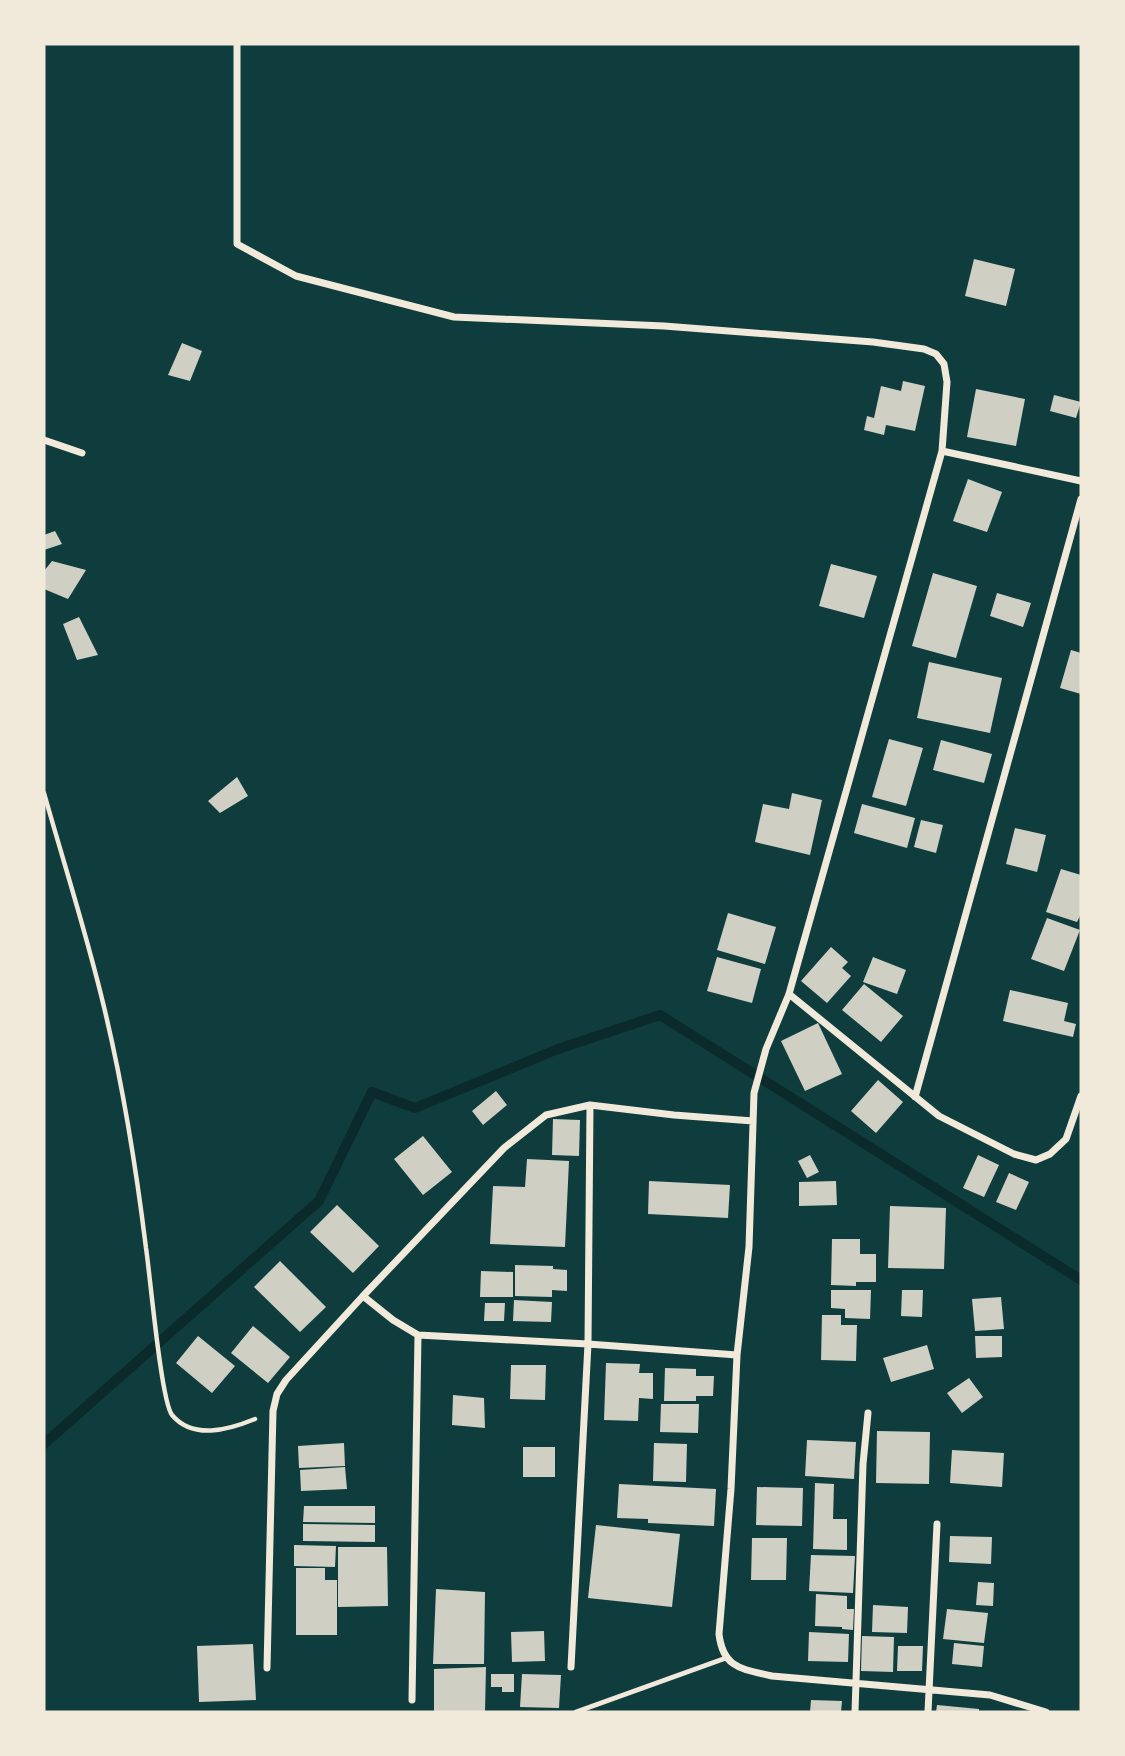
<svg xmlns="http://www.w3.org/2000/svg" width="1125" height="1756" font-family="Poppins,sans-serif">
	<rect width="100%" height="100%" fill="#0f3d3e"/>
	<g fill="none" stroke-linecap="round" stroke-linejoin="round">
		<!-- stream -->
		<path stroke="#0a2a2b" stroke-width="10" d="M44 1444 319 1201 372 1092 415 1108 558 1049 660 1015 1081 1280"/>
	</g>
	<!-- building -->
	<path fill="#cfcfc3" d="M974 259 1015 269 1006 306 965 296Z
		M182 343 202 351 190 381 168 375Z
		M903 381 925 386 915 431 886 425 884 435 864 430 867 416 874 418 881 386 901 391Z
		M976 389 1025 399 1016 446 967 437Z
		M1054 395 1081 402 1076 418 1050 411Z
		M968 479 1002 492 987 532 953 521Z
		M55 531 62 544 44 550V535Z
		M52 561 86 570 68 599 44 589V571Z
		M831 564 877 576 864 618 819 606Z
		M933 573 977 586 956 658 912 646Z
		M997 593 1031 603 1023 627 990 616Z
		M79 617 98 655 77 660 63 624Z
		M1071 650 1081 653V694L1060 688Z
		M929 662 1002 678 990 733 917 718Z
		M889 739 923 748 906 806 872 797Z
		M941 740 992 754 984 783 933 770Z
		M237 777 248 796 220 813 208 801Z
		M792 793 822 800 810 855 755 842 763 804 789 809Z
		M862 804 915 818 907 848 854 833Z
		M921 820 943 825 936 853 914 847Z
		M1015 828 1046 835 1037 872 1006 864Z
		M1061 869 1081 875V914L1077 922 1046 912Z
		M728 913 776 927 765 964 717 950Z
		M1047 918 1080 930 1064 971 1031 959Z
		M831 947 848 962 842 968 851 976 827 1003 801 981Z
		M717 957 761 969 752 1003 707 991Z
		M873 957 906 970 897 994 863 982Z
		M864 984 903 1016 881 1042 842 1010Z
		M1010 990 1068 1003 1064 1021 1076 1024 1073 1037 1003 1021Z
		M818 1023 842 1074 805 1091 781 1041Z
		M878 1080 903 1102 876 1133 851 1111Z
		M496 1091 507 1105 483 1125 472 1111Z
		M553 1119 580 1120 579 1156 552 1155Z
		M423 1136 452 1172 423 1195 394 1159Z
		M810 1155 819 1172 807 1178 798 1161Z
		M978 1155 999 1165 984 1197 963 1188Z
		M527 1159 569 1161 565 1247 490 1244 493 1186 525 1187Z
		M1009 1173 1029 1182 1016 1210 996 1202Z
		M649 1181 730 1185 728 1218 648 1214Z
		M836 1181 837 1205 799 1206V1182Z
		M337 1205 379 1246 353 1273 310 1232Z
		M890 1206 946 1208 944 1269 888 1268Z
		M832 1239H860V1254H876V1282H856V1286L831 1285Z
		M280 1261 326 1307 300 1332 254 1287Z
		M515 1265 553 1266V1269L567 1270V1291L552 1290V1297L515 1296Z
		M481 1271 513 1272V1297H480Z
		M831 1290H871L870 1319 845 1318V1309L831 1308Z
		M902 1290H923L922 1317 901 1316Z
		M1001 1297 1004 1329 975 1331 972 1299Z
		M514 1300 552 1302 551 1322 513 1321Z
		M485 1303H505L504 1321H484Z
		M822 1315H841V1325H857L856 1361 821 1360Z
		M253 1326 290 1357 268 1383 231 1353Z
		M198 1336 235 1366 212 1393 176 1363Z
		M975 1336H1002V1357L976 1358Z
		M927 1345 934 1369 891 1382 883 1358Z
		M606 1363 640 1364 639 1373H653V1399L639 1398 638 1421 604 1420Z
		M511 1365H546L545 1400 510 1399Z
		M665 1368 696 1369V1376H714L713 1396H696V1401H664Z
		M969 1378 983 1397 962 1413 947 1393Z
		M453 1395 484 1398 485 1428 452 1425Z
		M661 1404H699L698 1433 660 1432Z
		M877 1431 930 1432 929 1484 876 1483Z
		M807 1440 856 1442 854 1479 805 1476Z
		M344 1443 345 1466 299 1468 298 1446Z
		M654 1443 687 1444 686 1482 653 1481Z
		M523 1447H555V1477H523Z
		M952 1450 1004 1453 1002 1487 950 1483Z
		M345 1467 347 1489 301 1491 300 1470Z
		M815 1483 834 1484 833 1519H847V1550L813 1549Z
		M619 1484 716 1489 714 1526 648 1523V1519L617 1518Z
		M757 1487 803 1488 802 1526 756 1525Z
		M304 1506H375V1523L303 1522Z
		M303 1524 375 1525V1542L303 1541Z
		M596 1525 680 1534 672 1607 588 1598Z
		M950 1536 992 1537 991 1564 949 1562Z
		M752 1538H787L786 1580H751Z
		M294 1545 336 1546 335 1567 294 1566Z
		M338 1547H387L388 1606 338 1607Z
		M811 1555 855 1556 853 1593 809 1591Z
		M296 1568H325V1580H337V1635H296Z
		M978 1582 994 1583 993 1606 976 1605Z
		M436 1589 485 1592 484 1664H433Z
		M816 1594 847 1596V1609H854L853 1630 842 1629V1627L815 1626Z
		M873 1605 908 1607 907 1633 872 1632Z
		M947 1609 988 1613 984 1643 943 1639Z
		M544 1631 545 1661 512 1662 511 1632Z
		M809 1632 849 1634 848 1662 808 1661Z
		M862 1636 894 1637 893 1672 861 1671Z
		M954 1643 984 1646 982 1667 952 1664Z
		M253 1644 256 1700 199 1702 197 1646Z
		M898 1646H923L922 1671H897Z
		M486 1667 485 1712H434V1669Z
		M491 1674H514V1692H502V1687H491Z
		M522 1674 561 1675 559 1708 520 1707Z
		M811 1700 842 1701 841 1712H810Z
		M937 1705 979 1709V1712H936Z"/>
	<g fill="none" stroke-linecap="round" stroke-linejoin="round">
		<!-- path -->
		<path stroke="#f1e9da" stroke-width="4.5" d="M44 793C64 864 87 935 104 1007 123 1086 136 1167 146 1248 150 1274 161 1401 172 1415 193 1440 228 1430 255 1419"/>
		<!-- service -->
		<path stroke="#f1e9da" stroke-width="5" d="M576 1712 726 1658"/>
		<!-- minor -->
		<path stroke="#f1e9da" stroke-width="7" d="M237 44V244L296 276 454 317 664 326 873 342 924 349 936 354 944 364 947 382 942 451 789 994 766 1049 754 1093 749 1247 737 1355 731 1489 719 1634C723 1669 743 1669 772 1676L990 1695 1046 1712
			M44 440 82 453
			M942 451 1081 481
			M789 994 939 1116 1014 1154 1036 1160 1050 1154 1066 1139 1081 1096
			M915 1097 1081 499
			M737 1355 588 1344 418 1335 393 1320 363 1296 504 1148 546 1115 590 1105 674 1115 753 1121
			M571 1667 588 1344 590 1105
			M267 1668 273 1411 277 1394 286 1380 363 1296
			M412 1700 418 1335
			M855 1712 863 1464 868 1413
			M928 1712 937 1524"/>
	</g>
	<!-- border -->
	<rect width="1125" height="1756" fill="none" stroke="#f1e9da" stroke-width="91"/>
</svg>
